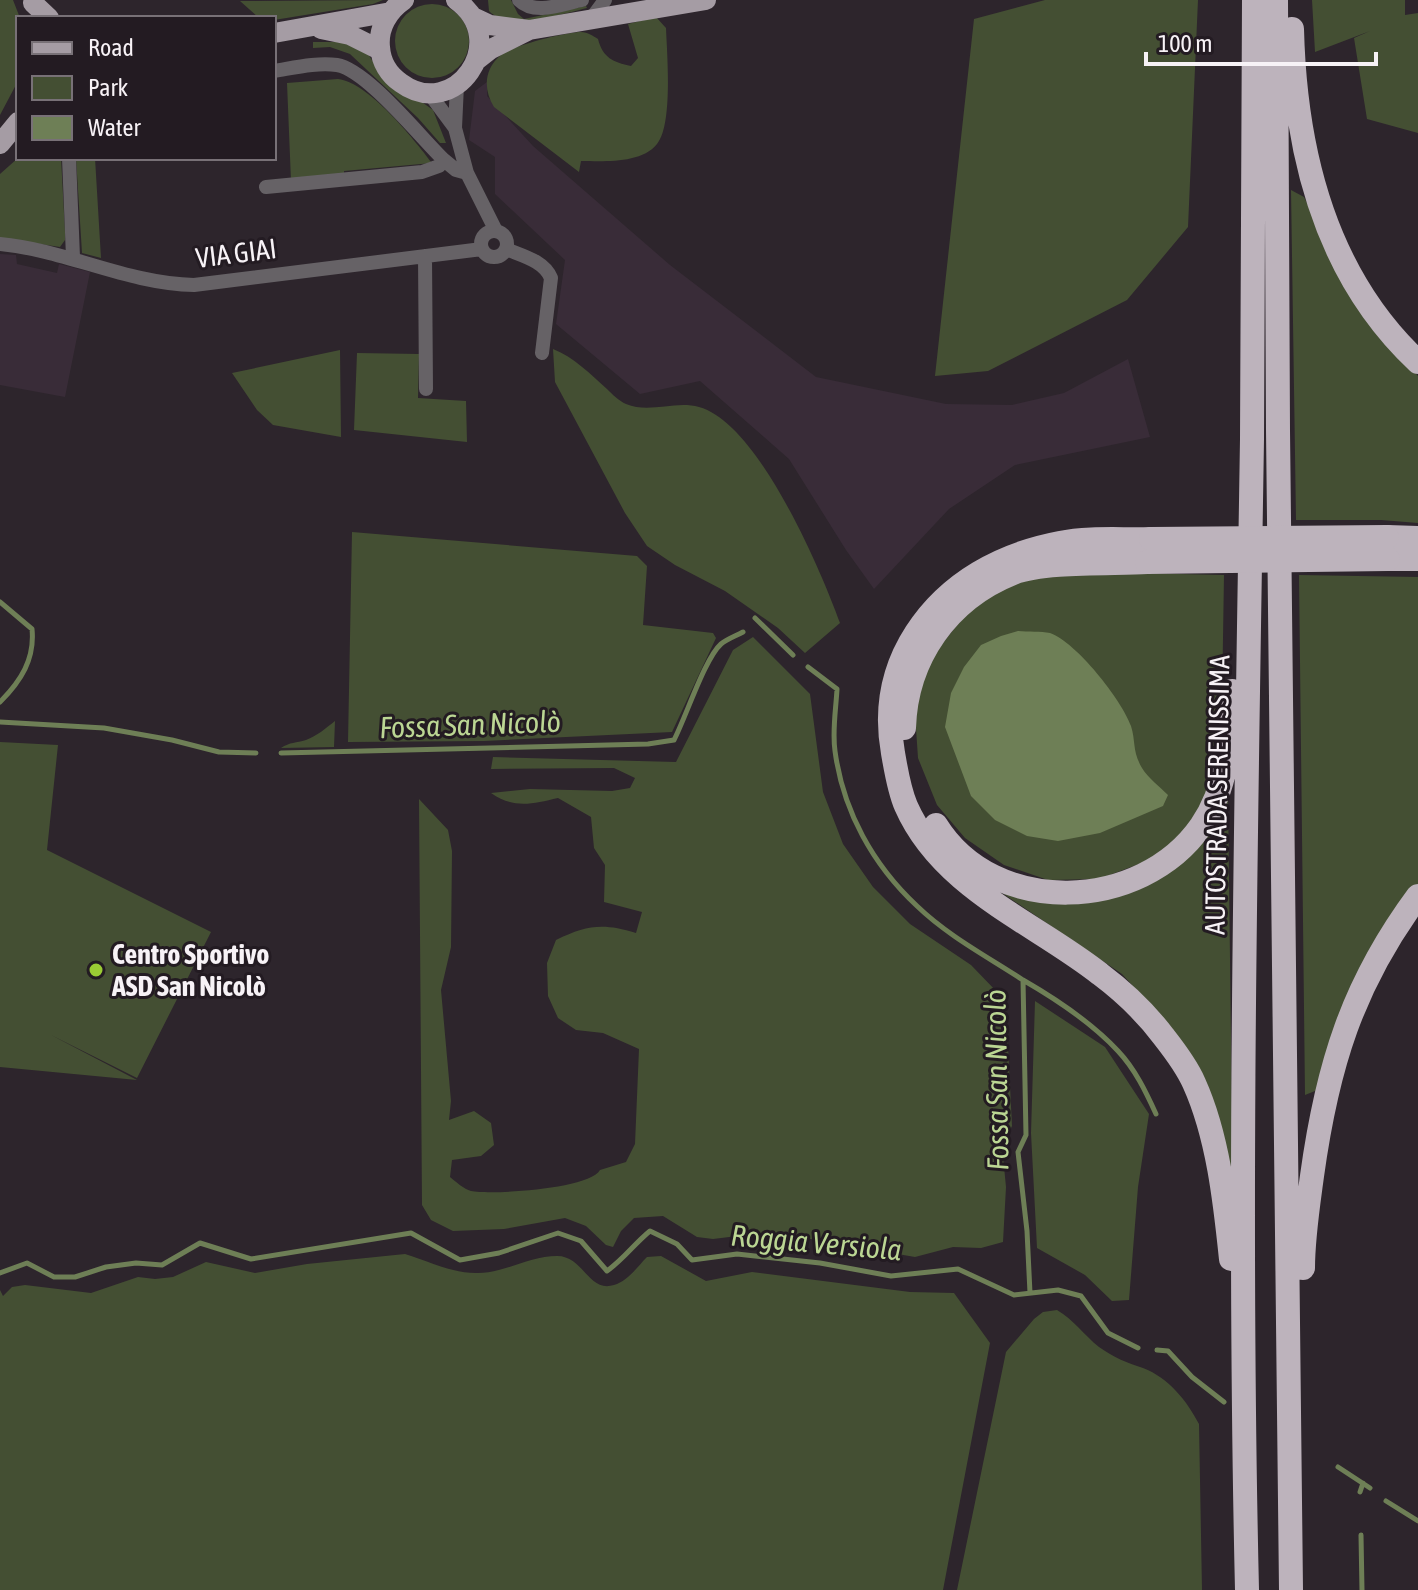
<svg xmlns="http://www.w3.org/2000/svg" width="1418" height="1590" font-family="'Asap Condensed',sans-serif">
	<rect width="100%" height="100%" fill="#2d252c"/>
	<!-- built -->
	<path fill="#392c38" d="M487 82V96L533 146 670 265 816 377 946 404 1012 405 1064 393 1128 359 1150 437 1015 465 949 509 874 589 846 550 789 459 700 381 640 394 556 324 565 260 495 194V157L469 140 475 91Z
		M0 254 16 255 17 264 57 273 59 264 90 272 65 397 0 385Z"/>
	<!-- green -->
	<path fill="#444f33" d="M0 0H13L20 18 18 81 0 115Z
		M383 0 373 4 274 20V18L258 17 240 1Z
		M488 0H511L518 14 524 19 586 6 587 8C561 14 509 32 489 11Z
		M1045 0H1198L1188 227 1127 300 988 371 935 376 974 19Z
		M1312 0H1405V15L1418 13V133L1367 119 1354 38 1370 31 1315 52Z
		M395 41a37 37 0 1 1 74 0a37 37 0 1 1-74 0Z
		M656 17 666 28C667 53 673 125 657 144 641 164 604 161 581 161L579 172 494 107C483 89 484 69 501 55 511 46 566 32 581 32 588 32 593 36 598 39 603 58 613 62 631 66L638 58 628 24Z
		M313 42H345L366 51 380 72 433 110 446 143H440L418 118 350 54 330 47 313 48Z
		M338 79C368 82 414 139 432 163L344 171V175L291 181 287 83Z
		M18 158H61L65 232V240L60 247 0 238V174Z
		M76 158H95L101 258 82 253Z
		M1291 190 1304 197 1359 308 1418 376V523L1381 520H1296Z
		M553 349C574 357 590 374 607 389 612 394 619 401 626 404 650 414 675 400 699 407 758 423 820 568 840 623L805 653 778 628 725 591 675 565 647 546 625 513 555 382Z
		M340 350 341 437 273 425 257 410 232 373Z
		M357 353 419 354 418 398 466 401 467 442 354 430Z
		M352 532 637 556 647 566 643 625 713 633 716 638 672 732 484 741 348 742Z
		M1089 572 1224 575 1221 764 1208 799 1178 838 1147 861 1099 879 1048 880 1004 865 965 838 937 805 918 758 914 699 929 660 966 614 1000 590 1031 578Z
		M1299 575 1418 577V886L1320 1089 1305 1095Z
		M753 637 810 694 823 792 843 844 873 887 910 924 971 965 998 993 1006 1008 1012 1126 1002 1146 1006 1187 1003 1242 981 1248 953 1247 915 1257 770 1232 713 1239 697 1237 663 1216 634 1218 621 1231 613 1247 606 1245 586 1226 565 1218 504 1229 453 1231 431 1220 422 1205 419 799 448 830 452 851 451 947 441 990 451 1101 449 1120 474 1111 491 1123 494 1145 481 1156 452 1160 450 1177C456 1182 464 1189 471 1191 493 1195 589 1189 600 1170L626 1162 635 1144 639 1049 603 1033 576 1030 558 1018 548 996 547 963 556 940C587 925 603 923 636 933L642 912 604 902 605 865 594 848 591 817 558 798C532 804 514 809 491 793L530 789 612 791 630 788 635 778 614 768 491 769 493 757 676 762 733 650Z
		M335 721 334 747 281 748C290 742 296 743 306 740 317 736 326 728 335 721Z
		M0 742 58 745 47 850 211 932 137 1078 51 1035 137 1080 0 1067Z
		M1228 798 1233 1196 1164 1020 1122 974 977 876 1125 892Z
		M1035 1001 1105 1047 1149 1114 1138 1187 1129 1300 1112 1301 1085 1275 1037 1248 1031 1133Z
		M405 1254C428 1261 454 1274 478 1273 504 1273 530 1256 557 1256 584 1256 588 1293 614 1285 628 1281 637 1267 647 1257L661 1256 706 1281 752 1272 910 1292 954 1293 990 1343 943 1590H0V1290L3 1296 12 1287 25 1285 91 1293 138 1277 155 1279 173 1277 206 1262 255 1273 307 1264Z
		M1057 1310C1074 1320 1084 1335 1099 1347 1113 1357 1127 1363 1143 1368 1169 1378 1187 1401 1199 1424L1202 1590H957L1006 1352 1034 1319 1043 1312Z"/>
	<!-- water -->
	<path fill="#6e7f56" d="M1018 631C1028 632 1041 631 1050 633 1076 642 1122 700 1131 726 1136 742 1132 751 1142 768 1148 778 1160 787 1168 795L1163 806 1100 833 1058 841 1027 836 995 820 971 796 945 727 951 693 964 667 981 645 1001 636Z"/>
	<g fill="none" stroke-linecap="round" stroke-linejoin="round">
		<!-- stream -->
		<path stroke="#6e7f56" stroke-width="5" d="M0 602 32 629C35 659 21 681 0 702
			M755 618 793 655
			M808 667 837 689C836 709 832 731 835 751 843 811 873 865 917 906 948 936 988 957 1023 980L1026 1135 1018 1152 1027 1231 1030 1293
			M0 722 104 728 172 740 219 752 256 753
			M281 753 648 744 674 740C686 717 705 658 721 644 727 639 736 636 743 632
			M1023 980C1056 999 1092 1023 1118 1051 1135 1069 1146 1092 1156 1114
			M0 1273 27 1263 54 1277H75L106 1267 136 1263 162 1265 200 1243 251 1259 411 1233 460 1260 499 1253 558 1233 581 1241 607 1271C624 1259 634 1244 650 1231L677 1244 692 1260 737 1254 820 1263 891 1276 958 1269 1014 1295 1058 1290 1081 1296 1108 1333 1138 1348
			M1157 1350 1168 1351 1192 1377 1224 1402
			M1338 1467 1370 1488
			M1360 1492 1363 1483
			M1386 1501 1418 1521
			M1361 1535 1362 1590"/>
		<!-- minor -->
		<path stroke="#666266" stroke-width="14" d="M519 0C535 16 562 4 582 0
			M591 19 605 0
			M274 71C293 68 317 62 337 65 367 70 421 138 444 160L456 170 467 173
			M429 93 455 128 457 85
			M455 128 467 173 496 231
			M69 158 73 257
			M266 187 422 172 439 166 444 160
			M481 244a13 13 0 1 1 26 0a13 13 0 1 1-26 0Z
			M0 244C66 250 128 284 194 285L482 249
			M506 249C523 256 544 261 551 278L542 353
			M425 256 426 389"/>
		<!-- primary -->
		<path stroke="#a59ca4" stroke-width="20" d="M404 0C388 11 378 28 380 47 381 62 389 75 401 83 454 122 513 41 456 0
			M33 3 49 18
			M473 17 490 25 529 30
			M321 29 350 35 380 50
			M274 33 391 12
			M477 60 491 49 529 30 706 0
			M0 144 18 122"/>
		<!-- motorway -->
		<path stroke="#bdb3bc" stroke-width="24" d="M1276 0 1278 430 1291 1590
			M1292 29C1295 152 1325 275 1418 362
			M1387 537 1418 538
			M1151 539C1122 540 1089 537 1060 543 1002 554 949 582 916 633 892 670 885 709 893 753 896 770 899 790 906 806 942 888 1034 922 1100 974 1124 992 1146 1013 1164 1037 1175 1051 1187 1067 1194 1083 1218 1136 1225 1201 1231 1259
			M1388 559H1418
			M904 728C906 658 948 599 1013 573 1044 561 1113 564 1147 562
			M936 825C994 918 1141 912 1201 826 1229 786 1230 738 1232 691
			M1303 1268C1303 1237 1308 1206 1312 1176 1327 1067 1352 985 1418 896
			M1247 1590C1238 1207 1246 823 1252 439 1254 293 1252 146 1254 0"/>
		<!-- motorway-bridge -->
		<path stroke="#bdb3bc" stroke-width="24" d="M1151 539 1387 537
			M1147 562 1388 559"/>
	</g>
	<!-- markers -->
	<circle fill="#9acb34" stroke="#231b22" stroke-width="3" cx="96" cy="970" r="8"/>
	<g text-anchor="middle" stroke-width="6" stroke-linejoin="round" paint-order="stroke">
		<!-- street labels -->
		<g font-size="28" fill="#f7f2f6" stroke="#231b22">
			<text transform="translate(236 253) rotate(-7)" y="10">VIA GIAI</text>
			<text transform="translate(1217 795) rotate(-89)" y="10">AUTOSTRADA SERENISSIMA</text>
		</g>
		<!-- poi labels -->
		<g font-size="28" font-weight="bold" fill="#f7f2f6" stroke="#231b22" text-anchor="start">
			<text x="112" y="964">Centro Sportivo<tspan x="112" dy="32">ASD San Nicolò</tspan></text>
		</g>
		<!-- water labels -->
		<g font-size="30" font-style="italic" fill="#bbd693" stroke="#231b22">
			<text transform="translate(470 725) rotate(-2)" y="10">Fossa San Nicolò</text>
			<text transform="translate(997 1080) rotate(-91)" y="10">Fossa San Nicolò</text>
			<text transform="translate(816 1243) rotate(5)" y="10">Roggia Versiola</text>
		</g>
	</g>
	<!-- legend -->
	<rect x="16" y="16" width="260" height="144" fill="#231b22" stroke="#787177" stroke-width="2"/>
	<rect x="32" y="42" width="40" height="12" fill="#a59ca4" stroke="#787177" stroke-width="2"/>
	<text x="88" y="56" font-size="24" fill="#f7f2f6">Road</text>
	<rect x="32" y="76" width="40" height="24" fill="#444f33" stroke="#787177" stroke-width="2"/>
	<text x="88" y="96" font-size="24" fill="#f7f2f6">Park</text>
	<rect x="32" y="116" width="40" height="24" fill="#6e7f56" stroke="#787177" stroke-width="2"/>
	<text x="88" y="136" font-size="24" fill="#f7f2f6">Water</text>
	<!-- scale -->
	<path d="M1146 52v12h230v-12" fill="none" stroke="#f7f2f6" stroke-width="4"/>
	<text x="1158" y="52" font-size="24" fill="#f7f2f6" stroke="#231b22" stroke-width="6" paint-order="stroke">100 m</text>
</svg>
